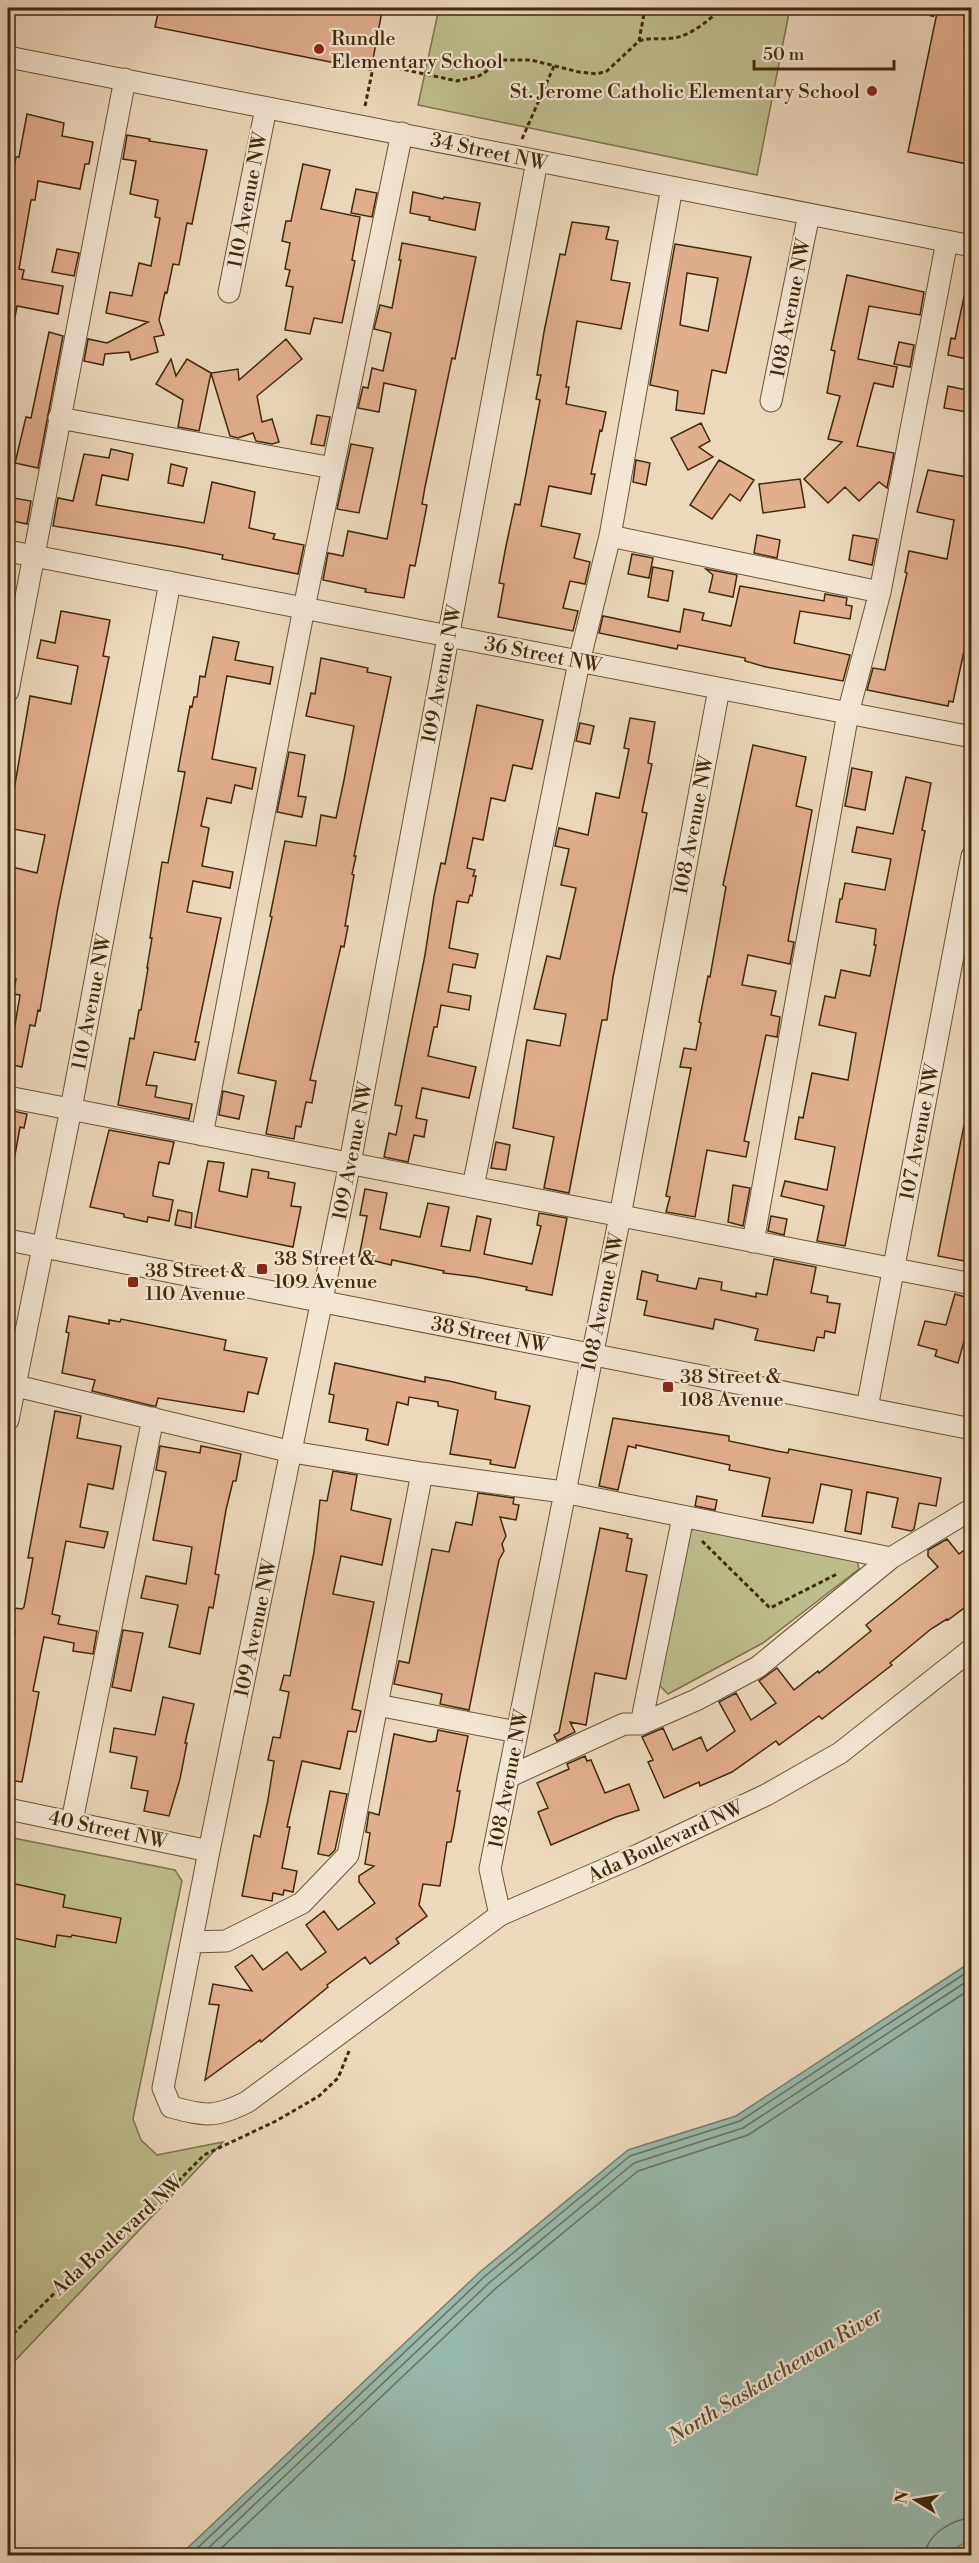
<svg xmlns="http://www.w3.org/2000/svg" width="979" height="2563" font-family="'Libre Bodoni',serif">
	<rect width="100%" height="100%" fill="#ecd9bd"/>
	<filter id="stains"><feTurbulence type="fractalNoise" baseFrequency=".00333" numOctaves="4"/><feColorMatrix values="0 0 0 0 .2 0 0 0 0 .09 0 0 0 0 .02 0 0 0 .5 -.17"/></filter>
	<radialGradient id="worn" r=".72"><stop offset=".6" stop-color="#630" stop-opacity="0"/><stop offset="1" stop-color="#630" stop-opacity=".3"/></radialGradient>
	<!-- green -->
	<path fill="#bebe8d" stroke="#7f744c" stroke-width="1.5" d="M439 8H790L757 175 418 105Z
		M698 1526 856 1557 859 1569 763 1643 668 1694 658 1684 685 1535Z
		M8 1837 175 1870 182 1881 133 2119 141 2140 157 2155 223 2142 8 2368Z
		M971 2539V2555H943Z"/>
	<!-- water -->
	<path fill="#99baaf" stroke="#75806d" stroke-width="1.5" d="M971 1962V2539L943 2556 180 2555 480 2272 628 2150 736 2116Z"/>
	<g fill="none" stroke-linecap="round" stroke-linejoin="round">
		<!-- shore -->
		<path stroke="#6c725c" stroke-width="1.5" d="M189 2556 484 2277 630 2156 740 2121 972 1969
			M200 2556 489 2283 634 2163 743 2128 972 1978
			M213 2556 495 2289 638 2171 748 2135 972 1988
			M925 2556C926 2535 952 2519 972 2518"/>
	</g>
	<!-- building -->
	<path fill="#e2af8d" stroke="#402a0a" stroke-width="1.5" fill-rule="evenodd" d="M159 8H363L382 11 371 70 155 27Z
		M938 8H972V165L908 152Z
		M27 114 64 123 62 136 93 142 89 164H85L80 189 38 181 35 200H31L19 269 24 270 22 279 63 286 58 314 17 306 15 317 8 316V193L11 171H13L16 157H19Z
		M127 135 150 139 149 141 207 150 192 224 187 223 179 265 173 264 167 293 165 292 159 320 164 335 154 337 158 352 131 360 129 352 105 354 103 365 84 361 88 339 107 343 148 322 106 313 110 292 132 296 139 263 151 266 160 218 155 217 158 200 130 194 136 161 123 159Z
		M303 164 330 170 321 209 360 217 352 260 355 261 342 323 314 318 310 334 285 330 293 287 286 286 290 270 285 269 290 243 282 241 286 221H291Z
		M356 189 377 193 372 217 351 213Z
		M413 192 443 199 444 197 480 203 475 230 429 220 430 217 410 213Z
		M572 222 609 227 606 239 618 241 611 280 630 283 621 329 577 321 566 387H569L566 404 606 412 602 431 600 430 591 474H595L591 494 549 486 541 526 580 534 574 558 590 562 585 584 570 581 563 608 578 611 573 631 498 617 504 584 499 583 506 546 515 504 520 505 540 400 536 399 541 375H537L544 332 560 254 565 255Z
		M402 243 476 257 455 359 452 358 425 487 422 504 427 505 415 566 410 565 404 598 365 592 366 589 323 580 328 553 343 556 348 531 387 539 416 390 384 383 379 412 358 408 363 387 368 388 372 368 383 371 391 333 374 329 380 305 392 308 401 260H399Z
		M675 244 751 257 726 373 712 370 704 414 676 410 678 391 650 385ZM687 273 718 278 708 331 680 325Z
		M57 249 79 253 74 276 52 272Z
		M847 275 924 292 920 315 869 306 858 359 897 367 893 387 874 383 857 446 894 453 887 488 879 482 859 501 845 487 828 503 804 479 842 442 828 439 840 396 827 393 835 351 831 350Z
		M965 292H972V360L948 355 951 338 955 339Z
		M49 332 63 336 38 468 15 463 26 417 31 418Z
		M286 339 302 359 257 396 262 422 272 419 279 442 272 444 256 441 253 433 238 438 230 436 211 373 238 369 239 380Z
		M899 342 914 345 910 367 894 364Z
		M171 359 176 376 187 359 211 373 199 431 178 427 183 400 156 384Z
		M948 386 971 391 967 412 944 408Z
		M317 415 330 417 324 446 311 444Z
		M701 423 710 441 699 447 713 457 688 470 671 438Z
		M351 444 373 448 359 513 337 509Z
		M111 449 133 454 128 480 102 475 96 505 204 523 212 482 255 492 249 528 275 534 273 539 304 545 298 574 222 559 223 555 182 547 53 526 58 498 73 501 84 454 109 458Z
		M636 460 650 463 646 485 633 482Z
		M719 460 754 480 740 501 730 494 712 519 690 505Z
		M171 464 187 468 183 486 168 483Z
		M928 470 972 478V614L953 702 949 701 948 706 867 690 873 668 885 670 907 573 905 572 909 551 947 559 954 520 917 512Z
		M800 479 805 507 763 513 759 484Z
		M8 497 31 501 27 524 8 520Z
		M757 535 780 540 777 558 754 553Z
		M853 535 877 539 872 565 849 560Z
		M632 554 653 558 649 578 628 574Z
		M653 567 673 571 668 601 648 597Z
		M706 569 737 575 733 597 709 592 713 575Z
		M740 586 824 601 825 594 847 598 846 605 852 606 850 619 800 611 794 643 850 655 843 681 766 667 745 661V658L678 645 677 649 599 633 603 616 680 632 684 609 704 613 702 620 731 626Z
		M61 611 110 620 103 656 109 657 58 907 40 1011 38 1010 35 1026 30 1025 22 1067 8 1064V1036L13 1037 20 995 13 994 16 979 8 978V866L37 873 45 835 8 828V817L9 807 11 808 30 696 71 704 78 666 37 658 41 640 55 643Z
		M213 637 239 642 235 660 273 667 270 684 227 676 212 759 256 768 252 789 235 785 231 803 207 798 201 826 209 828 202 866 233 872 230 888 193 881 187 912 221 918 195 1042H199L195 1060 154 1052 146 1085 157 1086 155 1097 192 1104 189 1119 118 1105 130 1038 134 1039 139 1010H141L148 968H147L152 938H150L162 862 168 863 185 772 178 771 190 706 192 707 194 697H197L200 676 205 677Z
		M321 658 368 668 367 672 391 677 354 856H356L352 874 354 875 345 926H348L344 947 341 946 310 1080 316 1081 312 1103 306 1102 301 1127 296 1126 294 1139 266 1134 276 1081 238 1073 272 917 270 916 285 841 316 846 321 815 336 818 344 780 354 726 306 716 311 693 315 694Z
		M477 705 543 720 532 769 513 765 505 801 491 798 483 840 473 838 467 868 475 870 473 876H476L472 896 470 895 468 903 457 901 449 948 478 954 475 968 453 964 448 992 471 996 469 1010 441 1005 437 1027H434L428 1056 476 1067 469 1098 422 1088 416 1118 427 1120 424 1137 414 1135 408 1162 384 1157 389 1133 396 1135 402 1106 395 1105 425 955 434 896 441 863 445 864Z
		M630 718 655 722 648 763 652 764 642 812 647 813 613 977 607 1020H602L569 1193 544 1188 554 1137 513 1128 527 1040 560 1046 566 1014 534 1009 547 956 560 959 576 888 561 885 569 849 555 846 559 828 588 835 596 793 619 798 629 749 624 748Z
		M580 723 594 726 590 744 576 741Z
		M753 745 806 757 796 806 812 810 788 941 794 942 790 964 748 955 742 985 776 991 771 1015 780 1017 777 1037 766 1035 744 1141 749 1142 746 1157 707 1150 695 1217 666 1212 670 1197 666 1196 691 1068 680 1067 684 1048 696 1050 701 1023 699 1022 708 976 710 977 726 887 723 885Z
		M289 752 305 755 298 796 306 797 302 817 277 812Z
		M852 768 872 772 865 810 845 806Z
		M906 777 931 783 922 830 925 831 845 1246 817 1241 824 1206 781 1196 785 1181 827 1190 835 1147 795 1139 799 1117 803 1118 812 1073 848 1080 856 1033 819 1025 825 996 835 998 841 970 870 976 876 945H874L876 929 836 922 840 899H842L845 883 885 890 891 859 852 852 857 827 893 834Z
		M223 1091 244 1096 239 1119 219 1115Z
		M8 1110 27 1114 24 1128 20 1127 15 1155H8Z
		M964 1125 972 1126V1254L966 1253 964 1261 938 1256Z
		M109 1130 174 1142 169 1164 159 1162 153 1193V1196L173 1200 169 1221 148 1217 147 1222 124 1217V1214L90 1207Z
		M496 1142 510 1145 506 1170 491 1168Z
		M208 1161 224 1163 219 1191 247 1197 252 1169 269 1172 268 1178 295 1183 291 1206 301 1207 293 1247 195 1227Z
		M733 1185 750 1188 743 1226 728 1222Z
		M365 1189 387 1193 380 1229 420 1237 428 1203 449 1207 441 1246 470 1251 477 1216 491 1219 484 1254 532 1264 541 1226 537 1225 539 1213 567 1218 552 1295 526 1290 527 1287 476 1277 443 1273 444 1271 392 1260 391 1265 359 1257 367 1216 360 1215Z
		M178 1210 192 1213 191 1228 175 1225Z
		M771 1216 787 1219 784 1235 768 1231Z
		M774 1259 816 1267 811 1293 828 1296 827 1302 840 1304 835 1333 825 1331 824 1338 817 1337 814 1351 755 1340 758 1329 715 1319 713 1329 644 1315 647 1301 637 1299 642 1271 658 1275 657 1281 696 1289 699 1278 722 1282 721 1290 756 1297V1293L767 1295Z
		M955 1294 972 1299V1323H969L958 1363 935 1356 937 1350 918 1345 925 1321 946 1325Z
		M69 1316 109 1324V1320L120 1322 121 1319 226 1340 224 1350 267 1358 258 1394 248 1392 244 1412 158 1398 156 1406H153L92 1391 95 1380 62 1373 69 1333 66 1332Z
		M335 1363 425 1382V1377L449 1381 496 1392 495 1399 530 1406 515 1468 490 1464 491 1460 450 1454 458 1410 438 1406V1402L409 1397 408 1405 397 1402 388 1445 366 1440 368 1429 329 1422 334 1395 329 1394Z
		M55 1411 81 1416 77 1438 121 1446 113 1489 88 1484 80 1527 108 1532 104 1548 66 1541 52 1614 60 1616 58 1624 97 1631 93 1654 73 1651 74 1643 44 1637 33 1691 39 1692 22 1782 8 1780V1677L15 1631 11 1630 15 1608 22 1609 24 1607 33 1558H28Z
		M613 1418 729 1436V1441L777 1451 788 1453 789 1449 941 1478 936 1506 919 1503 914 1529 911 1531 892 1527 898 1498 867 1492 861 1534 845 1531 852 1490 821 1484 813 1523 762 1516 770 1478 729 1470 730 1465 636 1445V1448L628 1446 618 1490 599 1486Z
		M160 1446 200 1453 201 1446 241 1454 236 1481H233L226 1510 215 1574 219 1575 213 1608 209 1607 200 1654 169 1647 178 1605 141 1598 146 1576 186 1584 192 1547 153 1540 166 1472 156 1470Z
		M333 1471 357 1475 351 1510 391 1519 382 1565 341 1556 333 1594 374 1602 352 1709 361 1711 356 1732 348 1731 340 1769 302 1761 287 1827H290L282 1868 297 1871 293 1892 284 1890 283 1895 273 1893 272 1901 242 1896 254 1835 260 1837 268 1800 274 1761 268 1760 273 1737 280 1738 289 1692 280 1690 284 1675 290 1676 314 1552 320 1500 327 1501Z
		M478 1493 514 1498 513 1504 519 1505 516 1520 500 1517 506 1536 502 1544 504 1551 499 1560 469 1710 440 1704 442 1694 394 1684 399 1661 409 1663 432 1549 449 1552 456 1522 472 1525Z
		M697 1496 717 1500 715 1510 695 1506Z
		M600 1528 628 1534 627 1538 632 1539 626 1571 647 1575 630 1659 626 1679 595 1673 586 1725 570 1722 575 1732 557 1741 554 1735 559 1732Z
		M947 1539 959 1554 972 1544V1602L948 1620 947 1619 931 1629 890 1663 892 1665 822 1719 819 1716 779 1745 776 1741 732 1772 700 1786 699 1782 664 1798 648 1762 653 1760 642 1737 663 1728 673 1750 701 1737 707 1751 735 1731 719 1702 736 1693 751 1720 776 1703 759 1681 777 1668 794 1690 818 1671 819 1673 871 1631 866 1625 938 1567 928 1556V1550Z
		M123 1630 143 1633 131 1691 112 1687Z
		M163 1697 194 1704 185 1743H187L180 1779 169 1816 144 1811 148 1791 131 1788 137 1757 110 1752 114 1728 155 1735Z
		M438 1730 468 1736 457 1791H460L454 1827 451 1842H447L440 1886 423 1884 419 1905 427 1916 396 1939 399 1943 370 1964 365 1957 327 1985 328 1987 261 2042 260 2040 205 2080 219 2005 209 2004 213 1984 252 1991 235 1967 252 1955 263 1970 287 1952 301 1970 326 1952 306 1925 324 1911 338 1930 375 1903 359 1882V1876L374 1866 365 1864 370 1833 366 1832 369 1812 379 1815 394 1734 430 1742 436 1741Z
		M585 1756 587 1761 591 1760 605 1793 629 1784 639 1810 616 1817 551 1845 538 1812 548 1808 537 1783 569 1769 567 1764Z
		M330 1791 347 1794 335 1850 329 1856 318 1854Z
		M11 1883 65 1895 63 1907 121 1918 116 1943 72 1935 71 1937 57 1935 55 1947 8 1937V1899Z"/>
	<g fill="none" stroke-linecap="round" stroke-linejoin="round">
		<defs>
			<path id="minor" d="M8 57 972 246
				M537 161 350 1163 209 1851 163 2088 171 2107C205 2116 215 2118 247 2102L500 1915 638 1855 766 1795 840 1753 972 1649
				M229 292 266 108
				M771 401 809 214
				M59 418 333 468
				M610 536 880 592
				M8 551 972 737
				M8 691 125 79
				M8 1097 972 1284
				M202 1135 304 608 402 133
				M473 1187 579 662 610 536 672 187
				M8 1240 972 1429
				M753 1242 848 713 880 592 947 241
				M8 1384 292 1452 422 1473 563 1492 891 1558
				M867 1408 972 856
				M8 1420 71 1109 170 582
				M377 1705 517 1732
				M641 1724 683 1517
				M508 1777 624 1724H641L696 1700 758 1667 891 1558 972 1509
				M8 1809 209 1851
				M72 1821 153 1418
				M500 1915 490 1869 620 1216 719 689
				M192 1942 226 1941 302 1903 348 1855 422 1473"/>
		</defs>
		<!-- minor casing -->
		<use href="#minor" stroke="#6b5637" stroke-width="23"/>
		<!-- path -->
		<path stroke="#402a0a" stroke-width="3" stroke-dasharray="4.5 3" stroke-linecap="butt" d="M893 8 936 16
			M639 41C651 37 661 40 673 38 690 36 710 20 721 8
			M365 106 374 63 457 81 479 76 503 60H531L579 72 597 74 607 71 639 41 645 8
			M522 139 554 66
			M702 1541 770 1608 837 1574
			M8 2339 90 2258 130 2230 204 2155 276 2121 319 2096 338 2078 349 2051"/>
		<!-- minor -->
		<use href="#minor" stroke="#f3e6d4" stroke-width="21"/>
	</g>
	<!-- markers -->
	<g fill="#8f2418" stroke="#f3e6d4" stroke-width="2">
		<circle cx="319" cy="49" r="6"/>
		<circle cx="872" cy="91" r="6"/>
		<rect x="256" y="1263" width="12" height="12" rx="3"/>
		<rect x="127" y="1276" width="12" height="12" rx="3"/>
		<rect x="662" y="1381" width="12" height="12" rx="3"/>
	</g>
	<g text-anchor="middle" stroke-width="4.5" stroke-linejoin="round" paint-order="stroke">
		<!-- poi labels -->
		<g font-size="20" fill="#402a0a" stroke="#f3e6d4" text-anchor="start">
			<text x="331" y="45">Rundle<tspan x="331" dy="23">Elementary School</tspan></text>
			<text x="860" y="98" text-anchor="end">St. Jerome Catholic Elementary School</text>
			<text x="274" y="1265">38 Street &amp;<tspan x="274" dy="23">109 Avenue</tspan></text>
			<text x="145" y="1277">38 Street &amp;<tspan x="145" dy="23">110 Avenue</tspan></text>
			<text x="680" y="1383">38 Street &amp;<tspan x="680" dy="23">108 Avenue</tspan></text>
		</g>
		<!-- street labels -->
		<g font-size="20" fill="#402a0a" stroke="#f3e6d4">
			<text transform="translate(489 151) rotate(12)" y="7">34 Street NW</text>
			<text transform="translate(247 200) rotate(-79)" y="7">110 Avenue NW</text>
			<text transform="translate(790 308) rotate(-79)" y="7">108 Avenue NW</text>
			<text transform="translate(543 654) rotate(11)" y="7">36 Street NW</text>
			<text transform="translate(441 674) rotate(-79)" y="7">109 Avenue NW</text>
			<text transform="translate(693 825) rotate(-79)" y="7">108 Avenue NW</text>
			<text transform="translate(91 1002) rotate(-79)" y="7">110 Avenue NW</text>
			<text transform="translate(919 1132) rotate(-79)" y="7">107 Avenue NW</text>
			<text transform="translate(352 1151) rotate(-79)" y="7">109 Avenue NW</text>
			<text transform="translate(602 1302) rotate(-78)" y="7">108 Avenue NW</text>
			<text transform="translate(490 1334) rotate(11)" y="7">38 Street NW</text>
			<text transform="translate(255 1628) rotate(-78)" y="7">109 Avenue NW</text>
			<text transform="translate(508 1779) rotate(-79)" y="7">108 Avenue NW</text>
			<text transform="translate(108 1829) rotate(12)" y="7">40 Street NW</text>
			<text transform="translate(665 1841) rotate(-25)" y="7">Ada Boulevard NW</text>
			<text transform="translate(117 2235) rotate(-42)" y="7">Ada Boulevard NW</text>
		</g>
		<!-- water labels -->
		<g font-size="21" font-style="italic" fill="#564e33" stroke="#f3e6d4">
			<text transform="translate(775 2375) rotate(-31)" y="7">North Saskatchewan River</text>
		</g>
	</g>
	<!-- margin -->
	<rect width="979" height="2563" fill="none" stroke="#ecd9bd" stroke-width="30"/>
	<rect x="9" y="9" width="961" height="2545" fill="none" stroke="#402a0a" stroke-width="3"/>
	<rect x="15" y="15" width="949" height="2533" fill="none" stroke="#402a0a" stroke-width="1.5"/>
	<!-- north arrow -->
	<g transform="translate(916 2500) rotate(281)" stroke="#f3e6d4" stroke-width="4.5" paint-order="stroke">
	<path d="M0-4.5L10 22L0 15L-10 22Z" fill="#402a0a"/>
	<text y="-9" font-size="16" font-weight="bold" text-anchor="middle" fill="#402a0a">N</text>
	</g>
	<!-- scale -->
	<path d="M754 60v9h140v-9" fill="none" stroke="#402a0a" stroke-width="3"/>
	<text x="763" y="60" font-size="18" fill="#402a0a" stroke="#f3e6d4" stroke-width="4.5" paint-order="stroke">50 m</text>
	<rect width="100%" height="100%" filter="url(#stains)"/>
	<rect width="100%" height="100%" fill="url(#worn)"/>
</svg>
